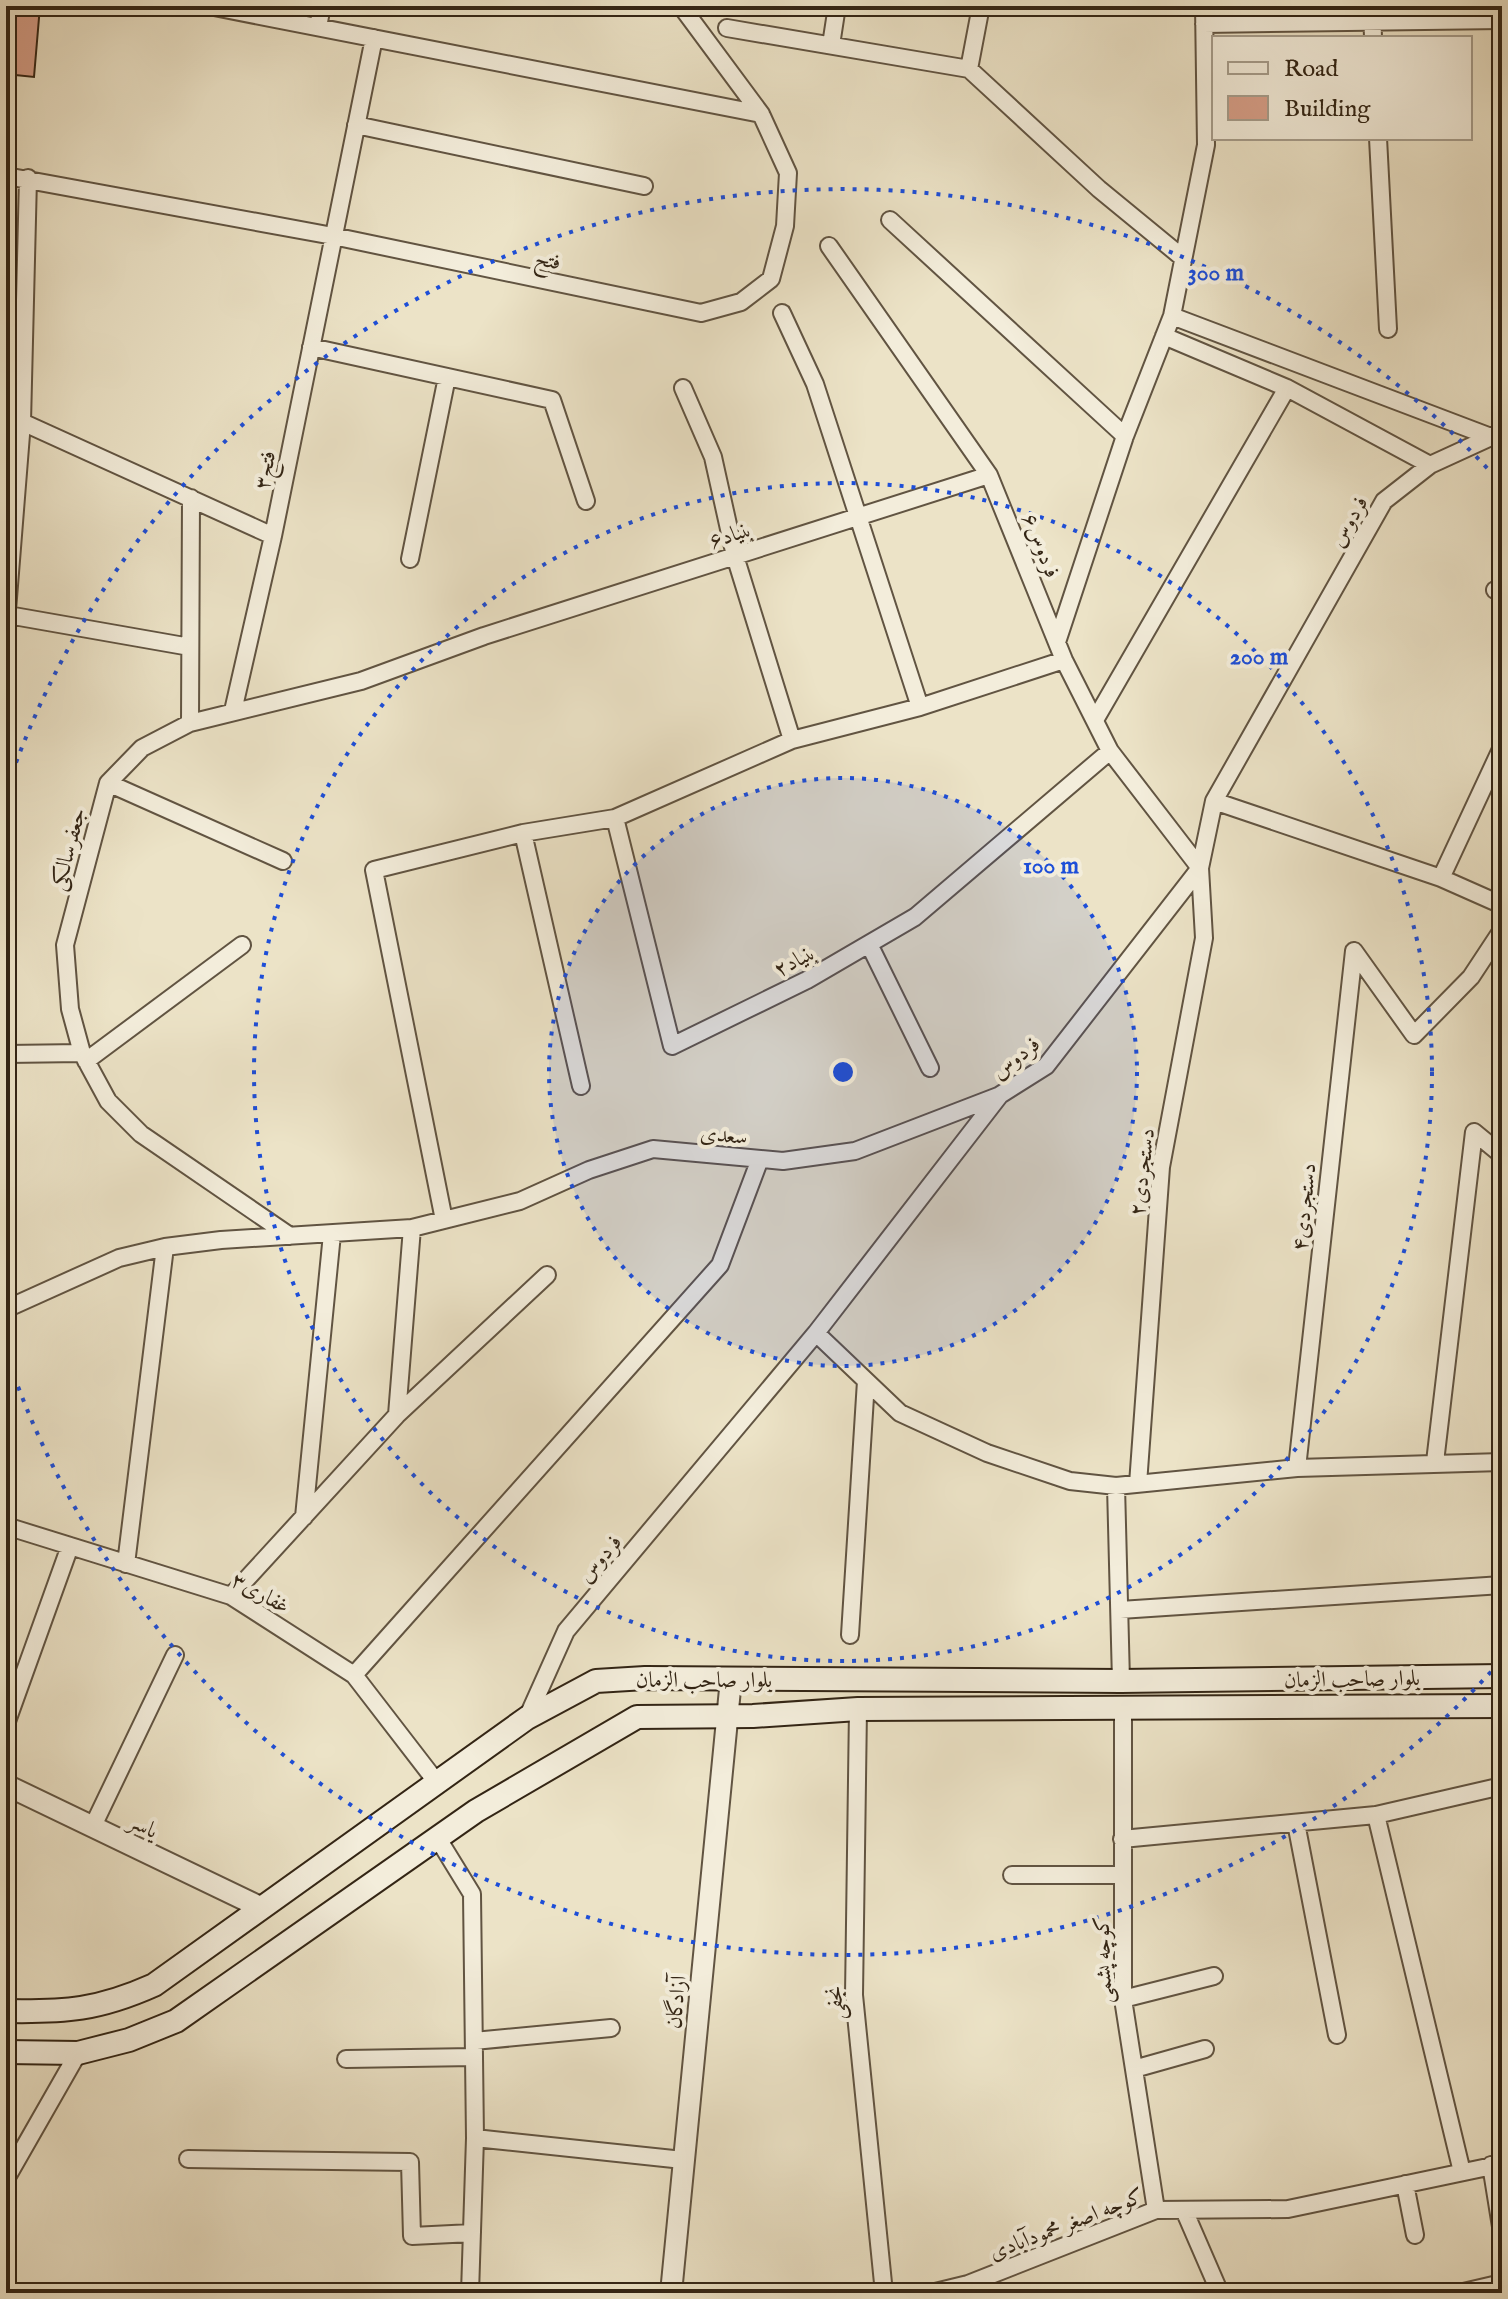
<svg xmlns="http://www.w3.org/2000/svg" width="1508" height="2299" font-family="'IM FELL English',Amiri,serif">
	<rect width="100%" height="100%" fill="#ece3c7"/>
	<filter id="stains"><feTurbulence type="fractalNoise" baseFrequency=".0025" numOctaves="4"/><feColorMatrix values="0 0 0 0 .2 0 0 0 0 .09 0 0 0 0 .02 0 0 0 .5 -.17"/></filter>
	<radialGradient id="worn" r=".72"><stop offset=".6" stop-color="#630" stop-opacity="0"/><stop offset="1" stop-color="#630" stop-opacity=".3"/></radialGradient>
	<!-- building -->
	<path fill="#d79f89" stroke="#332515" stroke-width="2" d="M6 6H40L34 77 6 74Z"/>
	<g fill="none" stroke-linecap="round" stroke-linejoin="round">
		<defs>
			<path id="minor" d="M209 6 761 114
				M1372 6 1373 38
				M1204 24 1502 20
				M318 27 322 6
				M727 28 969 69 1099 189 1183 258
				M831 45 837 6
				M969 69 981 6
				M356 125 644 186
				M1378 138 1388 329
				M6 176 333 236 701 313 741 302 771 279 785 226 788 173 761 114 681 6
				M890 220 1125 436
				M829 246 989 475 1064 660 1110 751 1200 868
				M782 313 815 384 920 707
				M1172 316 1491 437
				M1164 336 1287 388 1430 465
				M311 347 552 400 586 501
				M683 388 713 457 735 556 792 740
				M22 422 273 536
				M410 559 447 377
				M1495 590 1502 593
				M8 615 190 647
				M6 623 22 422 28 178
				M1057 642 1125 436 1172 316 1206 145 1204 6
				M233 711 273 536 374 38
				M1095 720 1287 388
				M190 723 191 498
				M108 783 283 861
				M1214 801 1441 878 1502 905
				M615 818 672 1046 807 980 915 917 1110 751
				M523 833 581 1086
				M1441 878 1502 747
				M869 944 930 1068
				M1354 951 1414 1035 1471 977 1502 930
				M6 1054 82 1053
				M86 1061 242 945
				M444 1220 374 870 523 833 615 818 792 740 920 707 1064 660
				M290 1236 141 1134 108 1101 82 1053 70 1009 65 945 108 783 142 748 190 723 361 681 484 636 989 475
				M6 1309 119 1258 165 1247 221 1240 412 1228 520 1201 589 1170 653 1149 783 1161 855 1151 998 1096
				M816 1333 900 1413 987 1453 1070 1481 1116 1486 1297 1468 1502 1462
				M397 1415 412 1228
				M1435 1462 1474 1132 1502 1155
				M1297 1468 1354 951
				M1138 1484 1161 1167 1204 938 1200 868
				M1116 1486 1121 1681
				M304 1517 332 1234
				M6 1526 231 1596 354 1675 438 1784
				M126 1564 165 1247
				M231 1596 397 1415 547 1275
				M1120 1610 1502 1585
				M850 1635 866 1381
				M354 1675 720 1265 760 1159
				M1123 1707V1999L1156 2210
				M858 1709 854 1995 884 2293
				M527 1718 566 1631 816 1333 1000 1095 1046 1066 1200 868 1214 801 1384 501 1430 465 1502 432
				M6 1724 70 1546
				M1376 1815 1462 2172
				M1296 1823 1337 2035
				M93 1826 175 1655
				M437 1837 472 1894 475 2138 470 2293
				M1122 1839 1376 1815 1502 1786
				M1012 1875H1122
				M1123 1999 1214 1976
				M474 2041 611 2028
				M346 2059 474 2057
				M1134 2069 1205 2049
				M475 2138 683 2160
				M188 2159 410 2162 412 2236 472 2233
				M1491 2165 1502 2233
				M6 2179 78 2053
				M1405 2184 1415 2235
				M1184 2210 1220 2293
				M931 2293 968 2284 1156 2210 1288 2209 1502 2164
				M1459 2293 1502 2283"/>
			<path id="tertiary" d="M6 1785 262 1908
				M671 2293 731 1679"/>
			<path id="secondary" d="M6 2011C66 2012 98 2010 154 1985L527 1718 596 1681 645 1678 1121 1681 1502 1676
				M6 2052 78 2053 129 2040 176 2021 476 1811 637 1717 753 1716 858 1709 1502 1706"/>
		</defs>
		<!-- minor casing -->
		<use href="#minor" stroke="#615442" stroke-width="20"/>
		<!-- tertiary casing -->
		<use href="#tertiary" stroke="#615442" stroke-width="24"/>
		<!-- secondary casing -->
		<use href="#secondary" stroke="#332515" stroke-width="26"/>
		<!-- minor -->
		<use href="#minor" stroke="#f3eddb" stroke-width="16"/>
		<!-- tertiary -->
		<use href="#tertiary" stroke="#f3eddb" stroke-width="20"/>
		<!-- secondary -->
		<use href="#secondary" stroke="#f3eddb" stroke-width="22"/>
	</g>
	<!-- distance rings -->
	<circle cx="843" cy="1072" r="294" fill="#1d4ed8" fill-opacity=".12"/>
	<g fill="none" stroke="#1d4ed8" stroke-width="4" stroke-dasharray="4 8">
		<circle cx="843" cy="1072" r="294"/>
		<circle cx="843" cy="1072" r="589"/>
		<path d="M1499 1663A883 883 0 0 1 8 1359M8 785A883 883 0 0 1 1499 481"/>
	</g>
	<g text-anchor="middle" stroke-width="8" stroke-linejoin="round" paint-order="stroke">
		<!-- street labels -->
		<g font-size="22" fill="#332515" stroke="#f3eddb">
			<text transform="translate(548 259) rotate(12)" y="8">فتح</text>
			<text transform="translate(264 470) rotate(-79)" y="8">فتح۳</text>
			<text transform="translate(1348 521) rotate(-60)" y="8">فردوس</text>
			<text transform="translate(730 534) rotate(-18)" y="8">بنیاد۶</text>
			<text transform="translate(1042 545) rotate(68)" y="8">فردوس۶</text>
			<text transform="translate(67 849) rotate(-75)" y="8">جعفرسالکی</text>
			<text transform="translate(794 960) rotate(-28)" y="8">بنیاد۲</text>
			<text transform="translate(1015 1057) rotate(-38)" y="8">فردوس</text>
			<text transform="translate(724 1134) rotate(5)" y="8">سعدی</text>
			<text transform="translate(1141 1172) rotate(-83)" y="8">دستجردی۲</text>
			<text transform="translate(1303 1207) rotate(-84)" y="8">دستجردی۴</text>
			<text transform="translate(599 1558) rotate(-50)" y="8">فردوس</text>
			<text transform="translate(261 1592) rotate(29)" y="8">غفاری۳</text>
			<text transform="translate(1352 1678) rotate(-1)" y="8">بلوار صاحب الزمان</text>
			<text x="704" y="1687">بلوار صاحب الزمان</text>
			<text transform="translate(144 1825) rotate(26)" y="8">یاسر</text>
			<text transform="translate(1102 1960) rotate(-92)" y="8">کوچه پشمی</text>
			<text transform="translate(675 2002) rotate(-84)" y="8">آزادگان</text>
			<text transform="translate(834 2003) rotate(-93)" y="8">نجفی</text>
			<text transform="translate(1066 2223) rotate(-21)" y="8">کوچه اصغر محمودآبادی</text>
		</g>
	</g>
	<circle cx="843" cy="1072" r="12" fill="#1d4ed8" stroke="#f3eddb" stroke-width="4"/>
	<g font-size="24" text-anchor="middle" font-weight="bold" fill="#1d4ed8" stroke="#f3eddb" stroke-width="8" stroke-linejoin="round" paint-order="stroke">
		<text x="1216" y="280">300 m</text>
		<text x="1259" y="664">200 m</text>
		<text x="1051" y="873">100 m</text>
	</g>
	<!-- margin -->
	<rect width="1508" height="2299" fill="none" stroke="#ece3c7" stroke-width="32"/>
	<rect x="8" y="8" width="1492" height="2283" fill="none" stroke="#332515" stroke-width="4"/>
	<rect x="16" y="16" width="1476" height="2267" fill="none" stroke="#332515" stroke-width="2"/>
	<!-- legend -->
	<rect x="1212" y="36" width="260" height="104" fill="#f3eddb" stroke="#a69d8c" stroke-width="2"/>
	<rect x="1228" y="62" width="40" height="12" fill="#f3eddb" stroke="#a69d8c" stroke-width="2"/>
	<text x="1284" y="76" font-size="24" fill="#332515">Road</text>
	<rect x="1228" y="96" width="40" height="24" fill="#d79f89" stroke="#a69d8c" stroke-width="2"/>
	<text x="1284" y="116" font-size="24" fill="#332515">Building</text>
	<rect width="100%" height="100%" filter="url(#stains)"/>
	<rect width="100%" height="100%" fill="url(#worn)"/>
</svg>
